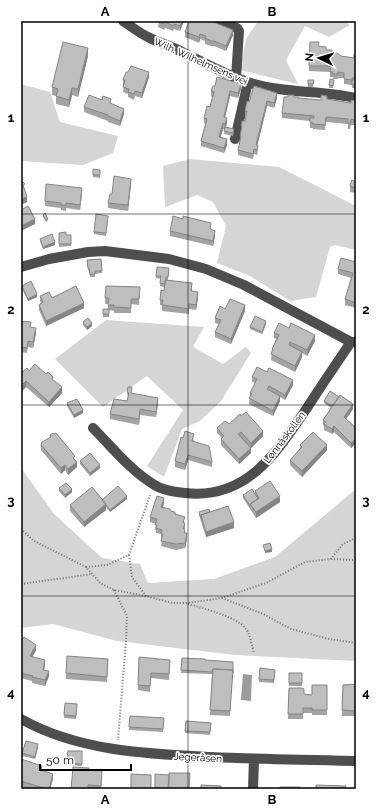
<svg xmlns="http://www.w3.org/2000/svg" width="377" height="810" font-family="Raleway,sans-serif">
	<rect width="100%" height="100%" fill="#fff"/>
	<!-- green -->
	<path fill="#d5d5d5" d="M258 21H344L350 25 329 37 305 26 286 60 298 84 240 70 246 39Z
		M21 84 50 92 60 122 118 136 113 153 83 165 21 161Z
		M190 159 279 167 354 205 356 206V250L335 245 330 247 316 297 290 301 250 276 217 263 226 226 213 202 197 195 165 207 163 166Z
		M106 320 204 327 193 347 223 364 246 347 251 353 221 401 200 421 182 429 164 477 147 466 183 410 147 376 103 407 55 359Z
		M21 468 54 514 102 558 140 564 148 583 214 579 275 557 356 489V661L235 655 117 641 53 624 21 628Z"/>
	<!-- water -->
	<path fill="#9c9c9c" d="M243 674 252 675 251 701 241 700Z"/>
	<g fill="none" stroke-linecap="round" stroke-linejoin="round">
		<!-- path -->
		<path stroke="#707070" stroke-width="2" stroke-dasharray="1 2" stroke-linecap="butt" d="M21 529 34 541 86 567 100 583 114 590 146 596 173 603H187L222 598 266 583 305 562 331 559 343 544 356 538
			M129 555 132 577 146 596
			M331 559 356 560
			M86 567 107 565 129 555 150 495
			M21 584 92 574
			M114 590 127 616 126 641 118 740
			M222 598 263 614 291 629 329 639 356 643
			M188 604C202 608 238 617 246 629 250 633 252 647 254 653"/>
		<!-- minor -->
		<path stroke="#4e4e4e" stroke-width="10" d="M123 21C131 26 139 33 148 37 159 43 171 46 182 52 209 65 236 81 266 87 296 93 326 91 356 98
			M220 21 237 28 239 31 236 78
			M235 139 248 82
			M21 267 49 259 88 252 105 251 169 259 206 269 244 285 351 342H356
			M93 428C112 447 130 470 153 484 161 490 175 492 185 493 247 500 277 452 307 408 321 386 336 364 351 342
			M21 719C78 751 146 754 210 757 259 759 307 760 356 761
			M253 789 254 759"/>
	</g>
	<!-- wall -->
	<path fill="#a3a3a3" d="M159 21H184L180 31 174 29 173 31 165 28 164 30 158 27Z
		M217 24 233 35 226 51 214 46H211L205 44V41L200 39 199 43 185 37V32Z
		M319 46 341 56 354 58 356 54V88H352V85L344 84V78H338V79H333V77H330V72L309 71V66Z
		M88 56 78 97 72 95 69 107 56 104V96L52 95V87Z
		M149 77 142 98 135 96 134 100 128 97V94L123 92 124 85H123V80Z
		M308 80H314L313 87H308Z
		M334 82 333 88H329V85Z
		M215 86 241 89 238 98 230 96 225 117 227 123 226 127 234 131 233 136 224 134 225 129H223L220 138 227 145 224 153 201 146V141L205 124 204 123V118L210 107 212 97 211 96V91Z
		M288 97H294L298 98 321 100 327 99 351 103 356 101V125H351L350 129H348V124L326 122 325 130 313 129V128H310V121L282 118V113Z
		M277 98 274 108 267 106 257 146 258 151 257 155 254 154 253 159 238 155V150L240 141V136L241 131V126L245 121 246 116H245V111L249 102Z
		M111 103 124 114 120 126 108 122V121L84 112V107Z
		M93 169 100 170V178L93 177Z
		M356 182V193L350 192V186Z
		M131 184 128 211 108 208V203L112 194Z
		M82 193 80 210 66 208V211L61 210V208L45 206V201Z
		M43 215 48 221 46 222 43 217Z
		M108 219 106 236 94 234V232Z
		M211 228V230L215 236 213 246 170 236V231Z
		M59 233 66 235H71V246L59 247Z
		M40 239 55 245 43 249 40 241Z
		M101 259 102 273 95 274V277H90L89 270 88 271 87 260Z
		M356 262V308L345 305V299L351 278 338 274V269Z
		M169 271 168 280 192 288V292L198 298 196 310 189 309V314L162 311V305H160V300L164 291V287L160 286 161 279 156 278V276Z
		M22 286 37 297 28 301 22 289Z
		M106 286 140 287 139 305 131 304V313H114V311L109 310V317H103V309H108V304H105Z
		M40 296 52 298 84 308 46 326 39 310V305L41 303 40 301Z
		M225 309 245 311 231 344 215 337V332L219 324 215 323V318Z
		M21 321 31 327 36 333 33 348 28 347 27 353 21 352Z
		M83 322 92 326 87 330 83 325Z
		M266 324 262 334 250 329V327Z
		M274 333 315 341 307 356 302 353V357L295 372 271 360 272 349 276 339 274 338Z
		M29 371 53 380 62 393 49 407 26 387 21 392V373Z
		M252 377 293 385 285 400 280 397V401L273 416 249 404 250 393 255 383 252 382Z
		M127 392 132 393 158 403 156 417 140 415 139 425 110 419V414L127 401 128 398Z
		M324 401 353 409 346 419 356 428V444L351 448 336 434 334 432 332 434 324 430V426L323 425V420L331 408 324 403Z
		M67 403 83 413 74 418 67 406Z
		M229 424 263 436 251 448V453L239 464 221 445V439L222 438 217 433V428Z
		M50 435 75 460 77 467 68 475 65 470 61 474 41 450V445L50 438Z
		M194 439V441L212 462V467L188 460 185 470 175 467V461Z
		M300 445 327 450 302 477 290 465V460L300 449Z
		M80 461 100 468 90 476 80 464Z
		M59 488 72 492 65 498 59 491Z
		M255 491 280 502 256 518 243 498V495L255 494Z
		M127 499 110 512 106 507V510L84 527 70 511V505L102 500Z
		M164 503 163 507 171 511 185 522 184 524H185V533L187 539 185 548 176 550 161 546 162 539H161V534L156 533V530H155L156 524 150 522V517Z
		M199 512H210L234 528 206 537 199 515Z
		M21 641 36 650 32 657 45 665 44 670 49 676 45 686 32 683V681L21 678Z
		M139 657 170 665 169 680 151 678 150 692 138 690Z
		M182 658 205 660 233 662 230 716 210 715 212 674 181 673Z
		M108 664 107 682 66 679V673Z
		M275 670 274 683 259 682V679Z
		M289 673H302V686H289Z
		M356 684V716H342L343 685Z
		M327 685V715H312V713H303V719H288L289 688 304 694 312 695Z
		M65 703 77 704 76 719 64 718Z
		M130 716 164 718 163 732 129 730Z
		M186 721 211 723 210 735 185 733Z
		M38 747 35 759 22 756V753Z
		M82 751V766L65 765V763L67 757V754Z
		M21 759 42 770 53 779 50 789H29L21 787Z
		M102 776 101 789H71Z"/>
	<!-- shaded-wall -->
	<path fill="#858585" d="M182 21H184L180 31V26Z
		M233 30V35L226 51V46Z
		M200 34V39L199 43V37Z
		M88 48V56L78 97V89Z
		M149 72V77L142 98V93Z
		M241 84V89L238 98V93Z
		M72 88V95L69 107V100Z
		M230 91V96L224 122V117Z
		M277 93V98L274 108V103Z
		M267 101V106L256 151V145Z
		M124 109V114L120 126V121Z
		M227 118V123L225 129V124Z
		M223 123V129L219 143V137Z
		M227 139V145L224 153V148Z
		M131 179V184L128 211V205Z
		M82 188V193L80 210V205Z
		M27 197V202L21 205V199Z
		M35 219V224L21 231V226Z
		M215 231V236L213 246V241Z
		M55 242V245L43 249V247Z
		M198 292V298L196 310V305Z
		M37 294V297L28 301V299Z
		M84 303V308L46 326V321Z
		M245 305V311L231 344V339Z
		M266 321V324L262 334V332Z
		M92 323V326L87 330V327Z
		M36 328V333L33 348V342Z
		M315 335V341L307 356V350Z
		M302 352V357L295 372V366Z
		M293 380V385L285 400V395Z
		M26 381V387L21 392V387Z
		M62 387V393L49 407V402Z
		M280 396V401L273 416V411Z
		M158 398V403L156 417V412Z
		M353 404V409L344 422V417Z
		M140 409V415L139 425V419Z
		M83 410V413L74 418V415Z
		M334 426V432L332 434V429Z
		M263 431V436L251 448V453L239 464V459L251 448V443Z
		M356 439V444L351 448V443Z
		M327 445V450L302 477V471Z
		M188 455V460L185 470V464Z
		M77 462V467L68 475V469Z
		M65 465V470L61 474V468Z
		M100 465V468L90 476V473Z
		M72 489V492L65 498V495Z
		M127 496V499L110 512V510Z
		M280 496V502L256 518V512Z
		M164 498V503L161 512V507Z
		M106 504V510L84 527V522Z
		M234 522V528L206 537V532Z
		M187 533V539L185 548V543Z
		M272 549V552L265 553V551Z
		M36 645V650L30 662V656Z
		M45 660V665L43 675V670Z
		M49 671V676L45 686V680Z
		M38 744V747L35 759V757Z
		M53 774V779L50 789H49Z"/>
	<!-- building -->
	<path fill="#bebebe" stroke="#858585" d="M159 21H182L180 26 174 24 173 26 165 22 164 24 158 22Z
		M189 21H211L233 30 226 46 214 41H211L205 38 206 36 200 34 199 37 185 32Z
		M213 21H217V23L213 22Z
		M63 42 88 48 78 89 72 88 69 100 56 96 58 89 52 87Z
		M310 42H319L318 46 326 47V50H332V52L337 53 341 56 354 58V54H356V78H352V80L344 79V73L338 72V74H333V72H330L331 66H309Z
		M131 66 149 72 142 93 135 91 134 94 128 92 129 89 123 87 125 80H123L126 72H128Z
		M217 77 241 84 238 93 230 91 224 117 227 118 225 124 223 123 219 137 227 139 224 148 201 141 207 119 204 118 207 106 210 107 214 92 211 91 213 86H215Z
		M330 79 334 80 333 86 329 85Z
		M308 80H314L313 84H308Z
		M352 80H356V85H352Z
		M254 86 277 93 274 103 267 101 256 145 258 146 257 150 254 149 253 154 238 150 241 136H240L242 126H241L242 121H245L247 111H245L247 101 249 102Z
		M89 95 102 100 103 96 111 99 110 103 124 109 120 121 108 116V115L84 107Z
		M288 95H294V97H298V98L321 100V95L327 96V99L351 103V100L356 101V120L351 119 350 124 348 123V119L326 117 325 125 313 124V123L310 122V118H314V116L282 113 284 97H288Z
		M225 127 234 129 233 133 224 131Z
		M93 169 100 170V175H93Z
		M114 176 131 179 128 205 108 203 110 194H112Z
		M21 180 25 184 23 185 27 197 21 199Z
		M352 180 356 182V188L350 186Z
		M46 184 82 188 80 205 66 203V205H61V203L45 201Z
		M28 206 35 219 21 226V210Z
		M45 213 48 219 46 220 43 215Z
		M96 214 108 216 106 233 94 232Z
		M173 216 183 219V216L211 223 210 229 215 231 213 241 170 231Z
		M66 232V235H71V244H59V233Z
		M52 234 55 242 43 247 40 239Z
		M341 258 356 262V303L345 299 353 273 338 269Z
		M101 259 102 271H95V274H90L89 268H88L87 260Z
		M157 267 169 268 168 277H166L165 284 160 283 161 276H156Z
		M165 280 192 283 191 291 198 292 196 305 189 304V309L162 305 163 300H160L161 290 164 291Z
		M31 281 37 294 28 299 22 286Z
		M76 286 84 303 46 321 39 305 43 302 40 296 49 292 52 298Z
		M106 286 140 287 139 299H131V308L114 307V305H108L109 298H105Z
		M230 299 245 305 231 339 215 332 221 320 215 318 220 306 225 309Z
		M103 309H109V314H103Z
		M255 316 266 321 262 332 250 327Z
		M88 318 92 323 87 327 83 322Z
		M21 321 31 322 30 327 36 328 33 342 28 341 27 348 21 347Z
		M279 323 289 328 291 323 315 335 307 350 290 342 289 345 302 352 295 366 271 354 273 349H272L279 335 274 333Z
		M35 364 46 374 48 372 53 377 52 379 62 387 49 402 26 381 21 386V373L27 368 29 371Z
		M257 367 267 372 269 368 293 380 285 395 269 386 267 389 280 396 273 411 249 398 252 394 250 393 257 379 252 377Z
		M128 387H132L131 393 158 398 156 412 140 409 139 419 110 414 114 399 127 401 129 393 127 392Z
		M330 391 339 397 332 406 324 401Z
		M340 395 353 404 344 417 356 428V439L351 443 334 426 332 429 324 424 326 422 323 420Z
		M77 399 83 410 74 415 67 403Z
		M246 412 263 431 251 443 241 432 238 434 251 448 239 459 221 439 224 436 217 428 225 421 229 424 240 414 241 416Z
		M185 431 194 434 192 441 209 446 212 462 188 455 185 464 175 461 181 437 183 438Z
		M313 432 327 445 302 471 290 460 302 447 300 445Z
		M53 433 54 434 56 433 75 456 73 458 77 462 68 469 65 465 61 468 41 445 42 442 51 437 50 435Z
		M90 453 100 465 90 473 80 461Z
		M270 481 280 496 256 512 250 504 259 498 255 491Z
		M66 483 72 489 65 495 59 488Z
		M118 486 127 496 110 510 102 500Z
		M92 487 106 504 84 522 70 505Z
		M252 489 258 499 250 504V506L243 495Z
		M157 496 164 498 161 507 170 509 171 511 175 512V514L185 517 183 522 185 524 183 528 185 530 184 533H187L185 543 176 544 161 541 163 534 161 533 162 530 156 528 157 525H155L157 519 150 517Z
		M228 506 234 522 206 532 201 515Z
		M209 509 210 512 201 515V518L199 512Z
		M270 543 272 549 265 551 263 545Z
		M24 637 36 645 30 656 45 660 43 670 49 671 45 680 32 677 33 676 21 673V641Z
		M67 656 108 659 107 677 66 673Z
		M139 657 170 660 169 674 151 673 150 686 138 685Z
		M182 658 205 659V660L233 662V673V670L213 669 212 672 181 670Z
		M260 668 275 670 274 680 259 679Z
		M213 669 233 670 230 711 210 710Z
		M289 673H302V683H289Z
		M356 684V711L342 710 343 685Z
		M312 685H327V710H312V708H303V714H288L289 688H302L304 689V694L312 695Z
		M65 703 77 704 76 716 64 715Z
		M130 716 164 718 163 729 129 727Z
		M186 721 211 723 210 732 185 731Z
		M26 741 38 744 35 757 22 753Z
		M68 751H82V764L65 763 68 755 67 754Z
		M21 759 42 766 41 770 53 774 49 789H47L21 781Z
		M73 767 89 768V770L102 771 101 786 88 785V789H71Z
		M169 773H190L189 789H169Z
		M131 774 151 775V789H131Z
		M155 774 169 775 168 789 155 788Z
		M201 785 221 786V789H201Z
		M316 785 346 786 345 789H316Z
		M280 787H300V789H280Z"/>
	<!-- grid -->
	<path fill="none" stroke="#000" stroke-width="1" stroke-opacity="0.55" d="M188 21V789M21 214H356M21 405H356M21 596H356"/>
	<g text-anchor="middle" stroke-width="3.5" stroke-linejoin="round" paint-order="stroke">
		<!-- street labels -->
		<g font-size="10" fill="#000" stroke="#fff">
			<text transform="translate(201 61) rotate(24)" y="4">Wilh. Wilhelmsens vei</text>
			<text transform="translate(284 437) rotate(-53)" y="4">Lønnåskollen</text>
			<text transform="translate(198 757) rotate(3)" y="4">Jegeråsen</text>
		</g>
	</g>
	<!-- border -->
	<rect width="377" height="810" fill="none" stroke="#ffffff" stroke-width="44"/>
	<!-- north arrow -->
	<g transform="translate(319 58) rotate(275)" stroke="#ffffff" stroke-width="3" paint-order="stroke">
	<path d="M0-3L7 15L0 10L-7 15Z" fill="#000000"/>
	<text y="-6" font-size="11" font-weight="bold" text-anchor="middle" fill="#000000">N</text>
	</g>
	<!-- scale -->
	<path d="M40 764v6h91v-6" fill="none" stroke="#000000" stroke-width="2"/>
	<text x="46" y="764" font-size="12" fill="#000000" stroke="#ffffff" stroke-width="3" paint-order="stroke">50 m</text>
	<rect x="22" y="22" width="333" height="766" fill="none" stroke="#000" stroke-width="1.5"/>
	<g font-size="13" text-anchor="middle" font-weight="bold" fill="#000">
		<text x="105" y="16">A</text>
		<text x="272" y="16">B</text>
		<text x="11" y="122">1</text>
		<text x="366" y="122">1</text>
		<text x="11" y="314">2</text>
		<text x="366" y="314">2</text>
		<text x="11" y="505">3</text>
		<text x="366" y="505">3</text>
		<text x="11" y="697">4</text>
		<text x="366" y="697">4</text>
		<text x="105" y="804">A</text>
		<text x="272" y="804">B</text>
	</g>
</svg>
